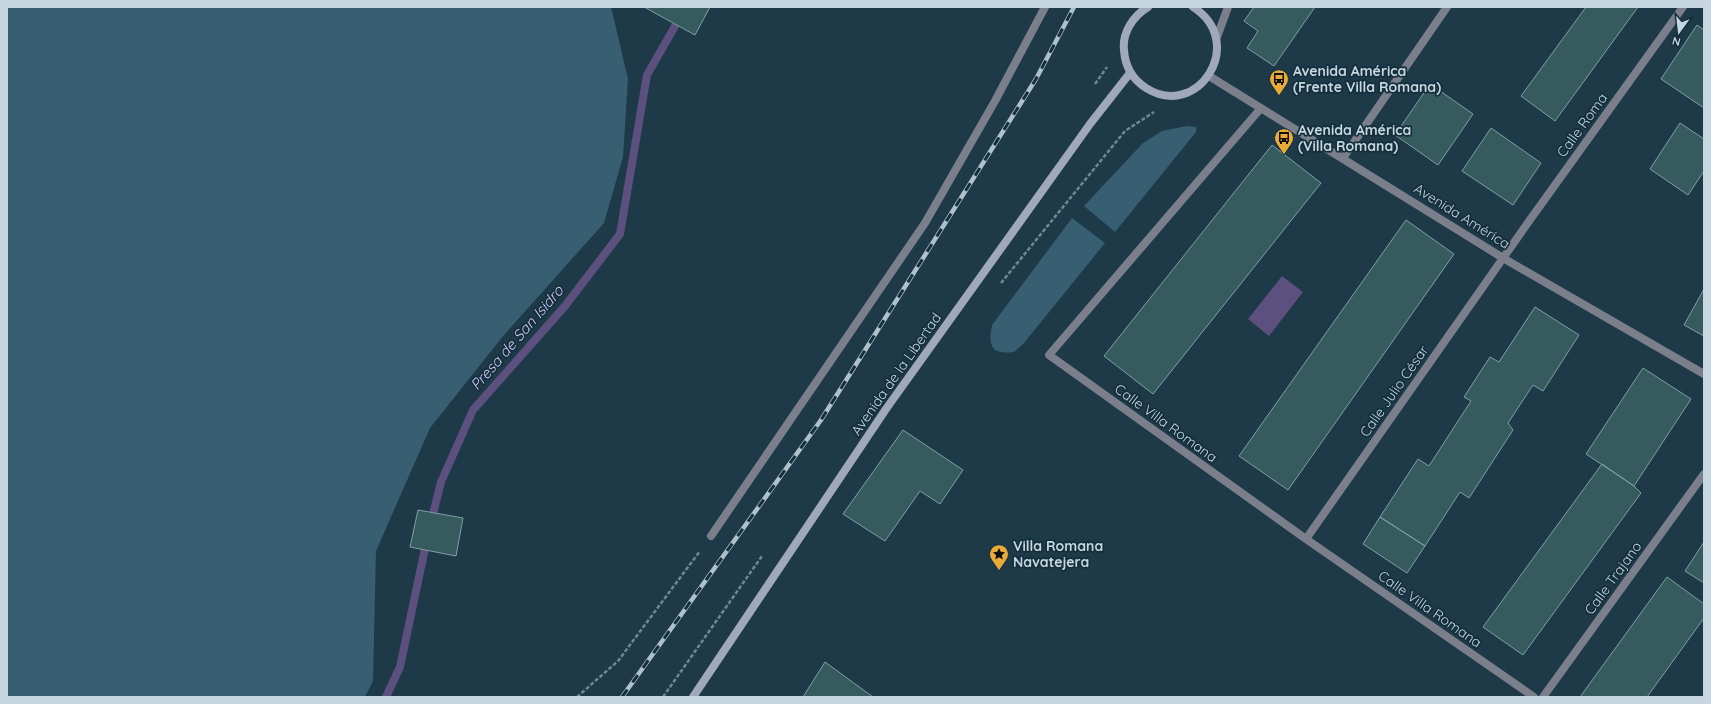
<svg xmlns="http://www.w3.org/2000/svg" width="1711" height="704" font-family="Quicksand,sans-serif">
	<rect width="100%" height="100%" fill="#1e3947"/>
	<!-- green -->
	<path fill="#385e72" d="M7 7H611L628 79 623 157 604 223 504 335 430 428 376 551 373 681 365 697H7Z
		M1187 126 1196 127V132L1115 232 1084 206 1143 143 1162 131Z
		M1072 218 1105 243 1024 343 1014 352C991 355 988 346 992 325Z"/>
	<!-- water -->
	<path fill="#5b507e" d="M1282 276 1303 292 1269 336 1248 319Z"/>
	<g fill="none" stroke-linecap="round" stroke-linejoin="round">
		<!-- stream -->
		<path stroke="#5b507e" stroke-width="8" d="M431 522 441 482 473 410 565 306 620 234 647 75 686 7
			M386 697 400 667 427 539"/>
	</g>
	<!-- building -->
	<path fill="#365a5d" stroke="#7ca2a5" d="M644 7H710L695 35Z
		M1254 7H1315L1274 66 1247 48 1258 31 1244 21Z
		M1586 7H1638L1555 121 1521 96Z
		M1697 25 1704 30V108L1661 79Z
		M1430 84 1473 114 1438 165 1395 135Z
		M1680 123 1704 139V171L1688 195 1650 169Z
		M1491 128 1541 163 1513 205 1462 171Z
		M1272 145 1321 183 1153 394 1104 356Z
		M1406 220 1454 254 1288 490 1239 456Z
		M1704 289V336L1684 325Z
		M1535 307 1579 335 1543 391 1533 385 1508 423 1513 430 1469 498 1460 492 1425 546 1380 517 1418 459 1429 466 1471 401 1464 397 1490 357 1499 362Z
		M1643 368 1691 399 1634 486 1586 454Z
		M903 430 963 470 940 504 920 491 885 541 843 514Z
		M1602 464 1634 486 1641 493 1523 655 1483 627Z
		M418 510 463 518 456 556 410 547Z
		M1380 517 1425 546 1407 573 1363 544Z
		M1704 542V583L1685 571Z
		M1667 577 1704 604V618L1647 697H1580Z
		M825 662 873 697H803Z"/>
	<g fill="none" stroke-linecap="round" stroke-linejoin="round">
		<!-- path -->
		<path stroke="#718792" stroke-width="2.5" stroke-dasharray="4 2" stroke-linecap="butt" d="M1095 84 1107 67
			M1001 283 1125 131 1154 112
			M577 697 618 661 700 551
			M663 697 762 556"/>
		<!-- lane -->
		<path stroke="#7a7f8b" stroke-width="8" d="M1217 37 1228 7"/>
		<!-- street -->
		<path stroke="#7a7f8b" stroke-width="8" d="M1209 76 1503 258 1704 374
			M1261 108 1049 355 1306 539 1534 697
			M1343 158 1447 7
			M711 536 925 223 995 101 1045 7
			M1306 539 1527 224 1683 7
			M1543 697 1704 474"/>
		<!-- secondary -->
		<path stroke="#a0a9bb" stroke-width="8" d="M1148 7C1133 16 1122 33 1124 50 1125 66 1132 79 1146 88 1198 121 1248 42 1193 7
			M693 697 886 409 1090 124 1130 73"/>
		<defs>
			<path id="rail" d="M622 697 821 420 1036 79 1074 7"/>
		</defs>
		<!-- rail casing -->
		<use href="#rail" stroke="#afc1ca" stroke-width="4.5"/>
		<!-- rail -->
		<use href="#rail" stroke="#142f3d" stroke-width="3" stroke-dasharray="9" stroke-linecap="butt"/>
	</g>
	<!-- icons -->
	<defs>
		<symbol id="bus-pin" viewBox="-11 -11 22 30"><path d="M0 17L-7.5 6A9.5 9.5 0 1 1 7.5 6Z" fill="#e9ab38" stroke="#142f3d"/><path d="M-5-6H5V4H4V6H2V4H-2V6H-4V4H-5ZM-3.5-4V0h7V-4ZM-3.5 1.2v1.5H-2V1.2ZM2 1.2v1.5H3.5V1.2Z" fill="#111"/></symbol>
		<symbol id="sight-pin" viewBox="-11 -11 22 30"><path d="M0 17L-7.5 6A9.5 9.5 0 1 1 7.5 6Z" fill="#e9ab38" stroke="#142f3d"/><path d="M0-6L1.8-2.2L6-1.7L2.9 1.2L3.7 5.4L0 3.3L-3.7 5.4L-2.9 1.2L-6-1.7L-1.8-2.2Z" fill="#111"/></symbol>
	</defs>
	<g fill-rule="evenodd">
		<use href="#bus-pin" x="1268" y="68" width="22" height="30"/>
		<use href="#bus-pin" x="1273" y="127" width="22" height="30"/>
		<use href="#sight-pin" x="988" y="543" width="22" height="30"/>
	</g>
	<g text-anchor="middle" stroke-width="3.5" stroke-linejoin="round" paint-order="stroke">
		<!-- poi labels -->
		<g font-size="14" font-weight="bold" fill="#c7d7df" stroke="#142f3d" text-anchor="start">
			<text x="1293" y="76">Avenida América<tspan x="1293" dy="16">(Frente Villa Romana)</tspan></text>
			<text x="1298" y="135">Avenida América<tspan x="1298" dy="16">(Villa Romana)</tspan></text>
			<text x="1013" y="551">Villa Romana<tspan x="1013" dy="16">Navatejera</tspan></text>
		</g>
		<!-- street labels -->
		<g font-size="14" fill="#c7d7df" stroke="#142f3d">
			<text transform="translate(1582 125) rotate(-54)" y="5">Calle Roma</text>
			<text transform="translate(1462 216) rotate(32)" y="5">Avenida América</text>
			<text transform="translate(896 374) rotate(-55)" y="5">Avenida de la Libertad</text>
			<text transform="translate(1394 391) rotate(-55)" y="5">Calle Julio César</text>
			<text transform="translate(1166 423) rotate(36)" y="5">Calle Villa Romana</text>
			<text transform="translate(1613 578) rotate(-54)" y="5">Calle Trajano</text>
			<text transform="translate(1430 609) rotate(35)" y="5">Calle Villa Romana</text>
		</g>
		<!-- water labels -->
		<g font-size="15" font-style="italic" fill="#d3c9f6" stroke="#142f3d">
			<text transform="translate(517 338) rotate(-49)" y="5">Presa de San Isidro</text>
		</g>
	</g>
	<!-- border -->
	<rect width="1711" height="704" fill="none" stroke="#c7d7df" stroke-width="16"/>
	<!-- north arrow -->
	<g transform="translate(1679 32) rotate(195)" stroke="#142f3d" stroke-width="3" paint-order="stroke">
	<path d="M0-3L7 15L0 10L-7 15Z" fill="#c7d7df"/>
	<text y="-6" font-size="11" font-weight="bold" text-anchor="middle" fill="#c7d7df">N</text>
	</g>
</svg>
